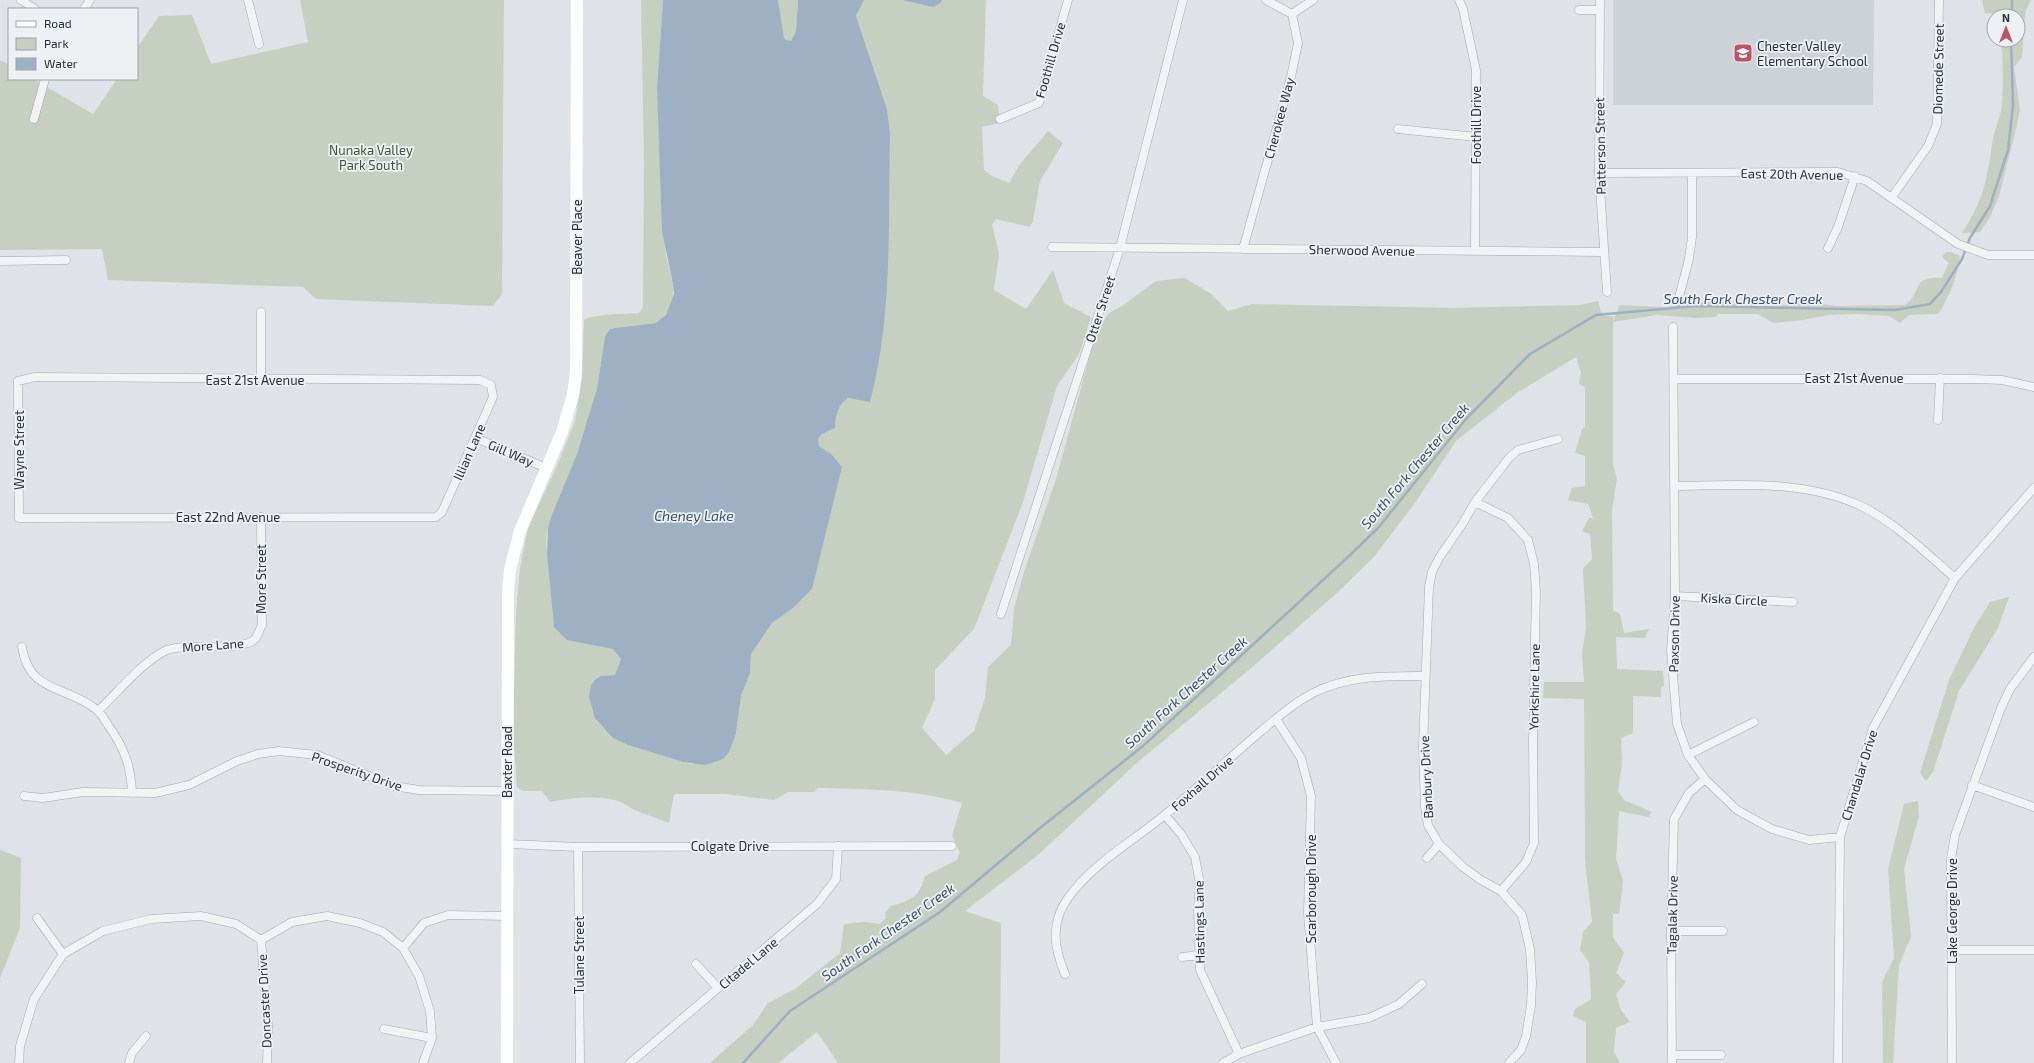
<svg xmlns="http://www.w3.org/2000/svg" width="2034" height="1063" font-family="'Exo 2',sans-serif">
	<rect width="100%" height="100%" fill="#dfe2e7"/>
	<!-- built -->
	<path fill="#cdd1d8" d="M1613 0H1874L1873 105H1613Z"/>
	<!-- green -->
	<path fill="#c5d0c1" d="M300 0H504L502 294 493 306 316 299 303 287 108 280 102 249 0 250V60L9 65V79H33L93 114 117 79H137V48L159 16 192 15 211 64 308 42Z
		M641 0H663L657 88 666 256C672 278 682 309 656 323L615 328 610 329 605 336 597 389 593 406 577 454 548 528 546 540 554 627 613 649 621 659 615 675 601 676 613 738 628 745 683 762 692 764 736 733 741 696 750 673 751 654 772 623 793 608 831 454 819 446 818 439 822 434 835 428C836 415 837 406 848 398L870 401 890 133 887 109 856 16 864 0H902L933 7 941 3 942 0H986L983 96 998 105 999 123 982 127 984 170 990 175 1009 183 1020 164 1048 131 1063 143 1040 181 1033 221 1030 227 996 219 992 224 999 254 994 290 1026 309 1053 270 1064 303 1091 317 1079 354 1057 386 1023 502 974 629 935 670V699L922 728 946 755 974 731 985 698 988 667 1011 645 1014 609 1023 575 1056 479 1096 333 1109 313 1122 306 1156 281 1185 278 1211 294 1228 311 1252 304 1451 308 1580 305 1598 301 1602 316H1613V321L1620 305 1667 307 1704 302 1769 306 1816 303 1836 306 1905 305C1923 291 1911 276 1942 278L1949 263 1942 257 1946 252H1951L1960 256C1958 275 1949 298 1938 314L1909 315 1900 323 1889 316 1857 314 1828 315 1803 320 1773 323 1758 314H1718L1715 317 1696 318 1657 315 1613 322V465L1617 479 1612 510 1613 610 1620 614 1624 633 1649 629 1645 638 1616 637 1617 669 1663 671 1664 686 1661 687V697L1633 696V733L1621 738 1622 764 1618 791 1624 800 1652 812 1648 817 1619 811 1616 859 1623 881 1619 914H1613V937L1624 953 1616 973 1626 982 1616 994 1621 1010 1630 1022 1616 1028 1614 1051 1620 1063H1586V1022L1573 1016 1575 1009 1591 999 1589 962 1580 950 1583 932 1592 922 1585 861 1584 699 1543 698 1544 682H1584L1582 652 1586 628 1583 569 1592 559 1590 534 1582 531 1589 518H1593L1588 504 1568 500 1572 488 1585 486V456L1575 453 1582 429 1585 427V387L1579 384 1581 372 1576 357 1518 392 1456 441 1412 507 1373 558 1338 592 1250 669 1139 761 1038 855 965 911 1001 923 1000 1063H838L817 1032 778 1063H710L753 1025 768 1003 795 989 840 953 844 924 864 922 879 924 886 918 885 913 891 906C911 901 920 896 925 876L957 860 960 852 952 836 962 803C915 789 865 789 817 788L815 792H788L774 800 725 794H674L669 823 632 809C613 792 572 798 550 802L542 791H522L517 787 513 732 516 612 520 568 528 528 557 466 575 421 582 379 584 320C593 314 625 314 639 313L643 307 644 161Z
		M778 0H798L796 31 791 41 785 40 784 38Z
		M1982 0H2031L2026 10 2024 24 2022 57 2014 67 2020 110 2016 129 1999 196 1990 217 1980 232 1962 233C1985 197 1987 179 1993 138 1995 129 1999 120 2001 111 2004 87 2003 64 2001 40H2018V16L1985 13Z
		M2009 597 1998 628 1959 691 1933 772 1926 781 1920 773 1949 680 1975 626 1990 602Z
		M1918 801 1919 816 1904 869 1911 936 1899 966 1893 1063H1883L1882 982 1894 958 1888 869 1904 804Z
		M0 850 21 858 20 928 0 978Z"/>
	<!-- water -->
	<path fill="#9eb0c3" d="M663 0H778L784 38 786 40 791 41 796 31 798 0H864L856 16 887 109 890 133C888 222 893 315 870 402L848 398C837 406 836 415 835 428L822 434 818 439 819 446 831 454 842 467 812 589 793 608 772 623 751 654 750 673 741 696 736 733 729 752 723 759 705 765 683 762 628 745 613 738 595 718 589 697 591 685 595 680 601 676 615 675 621 659 613 649 567 640 554 627 547 554 548 528 552 515 577 454 597 389 605 336 610 329 615 328 656 323 666 315 674 294 672 279 662 231 657 88Z
		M902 0H942L941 3 933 7Z"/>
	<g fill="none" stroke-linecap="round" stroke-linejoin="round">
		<!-- stream -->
		<path stroke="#9eb0c3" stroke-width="2.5" d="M2012 16V0
			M743 1063 790 1011 940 912 1040 828 1143 746 1349 556 1378 528 1466 419 1530 354 1596 315 1696 306 1895 310 1930 304 1941 292 1962 259 1970 238 1990 206 2008 150 2013 105 2011 40"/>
		<defs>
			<path id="street" d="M21 0 35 9
				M248 0 259 44
				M1459 0 1463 9 1476 70 1475 251
				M1600 0 1599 173 1607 292
				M84 9 90 0
				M1579 10H1600
				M1292 14 1313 0
				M34 119 45 79
				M1000 119 1039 103 1068 0
				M1398 129 1476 137
				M1599 173 1838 172 1867 181 1958 244 1988 255H2034
				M1892 197 1928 146 1937 124 1939 0
				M1052 247 1604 252
				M1828 248 1838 227 1855 176
				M1243 249 1291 77 1298 43 1292 14 1266 0
				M0 261 66 260
				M1678 301 1689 259 1692 237V173
				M261 312V380
				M1673 327 1675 596 1671 650 1677 724 1688 755 1705 779 1737 810 1772 829 1809 840 1840 837
				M35 377 480 380 491 385 493 397 442 512 436 517 19 518 18 381Z
				M1674 379H1973L2002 380 2034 387
				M1938 420 1940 378
				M476 438 546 468
				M1674 486C1736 485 1803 479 1861 506 1896 523 1926 553 1955 578
				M1475 502 1508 518 1528 540 1534 564 1536 591 1533 739 1534 843 1526 862 1501 891
				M1675 596 1793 602
				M1001 614 1120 248 1183 0
				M22 647C29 694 67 685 97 710 101 714 105 720 108 725 124 747 131 766 132 793
				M98 711C117 693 144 660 167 650 188 642 243 652 255 639 258 636 259 630 262 625L261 517
				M1276 719 1301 758 1311 796 1308 913 1317 1027 1336 1063
				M1688 755 1754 722
				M1972 785 2034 807
				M24 796 43 798 83 792 155 793 189 785 237 761 258 754 279 751 317 755 394 786 419 790 507 791
				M1165 815 1181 834 1195 857 1200 884 1198 908 1200 970 1239 1054
				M508 844 578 847 952 846
				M578 847 580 1063
				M1427 858 1439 844
				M37 918 63 954
				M1671 931H1723
				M261 940 292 922 327 916 360 923 383 932 403 948 419 976 430 1011 432 1038 423 1063
				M261 940 268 1026 267 1063
				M403 948 424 923 448 915 508 916
				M1952 950H2034
				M1182 957 1200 955
				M696 964 718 988
				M1065 974C1054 948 1050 923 1068 898 1094 862 1134 841 1167 813 1196 789 1224 763 1253 738 1272 722 1292 704 1313 693 1349 675 1387 676 1425 676
				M384 1029 432 1038
				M1672 1055H1721
				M19 1063 20 1046 34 999 63 954 103 931 151 919 201 916 236 924 261 940
				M129 1063 132 1053 146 1036
				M630 1063 817 904 836 879 838 846
				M1223 1063 1239 1054 1317 1027 1369 1018 1399 1004 1422 984
				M1509 1063 1521 1050 1526 1036 1531 1006 1532 982 1530 949 1522 915 1501 891 1481 880 1463 867 1439 844 1428 825 1425 807 1423 747 1429 587 1432 572 1439 558 1463 523 1475 502 1509 458 1518 450 1558 439
				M1672 1063 1671 931 1674 819 1689 793 1705 779
				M1838 1063 1840 837 1873 728 1955 578 2034 488
				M1952 1063 1951 859 1955 835 2001 708 2010 689 2034 657"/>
		</defs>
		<!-- street casing -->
		<use href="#street" stroke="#a5a9b0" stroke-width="9"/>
		<!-- street -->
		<use href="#street" stroke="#f1f3f5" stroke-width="8"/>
		<!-- secondary -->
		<path stroke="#fff" stroke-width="12" d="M507 1063 508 591 510 570 520 531 562 432 573 395 576 372 577 0"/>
	</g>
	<!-- icons -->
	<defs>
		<symbol id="school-square" viewBox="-11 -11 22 22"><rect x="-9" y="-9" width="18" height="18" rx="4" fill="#bf5163" stroke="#eef1f4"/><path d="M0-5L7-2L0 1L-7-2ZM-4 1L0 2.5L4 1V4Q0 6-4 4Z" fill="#fff"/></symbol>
	</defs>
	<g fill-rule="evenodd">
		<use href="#school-square" x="1732" y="42" width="22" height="22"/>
	</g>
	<g text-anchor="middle" stroke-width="3.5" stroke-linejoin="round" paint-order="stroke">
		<!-- poi labels -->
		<g font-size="13" fill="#2a313c" stroke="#eef1f4" text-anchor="start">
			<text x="1757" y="51">Chester Valley<tspan x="1757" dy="15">Elementary School</tspan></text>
		</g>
		<!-- street labels -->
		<g font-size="13" fill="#2a313c" stroke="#eef1f4">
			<text transform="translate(1050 60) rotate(-74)" y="5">Foothill Drive</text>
			<text transform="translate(1938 69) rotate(-89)" y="5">Diomede Street</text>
			<text transform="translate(1279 118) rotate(-75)" y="5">Cherokee Way</text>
			<text transform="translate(1476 125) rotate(-90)" y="5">Foothill Drive</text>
			<text transform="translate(1600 146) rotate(-91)" y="5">Patterson Street</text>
			<text transform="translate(1792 174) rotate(1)" y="5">East 20th Avenue</text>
			<text transform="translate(577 237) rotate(-90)" y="5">Beaver Place</text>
			<text transform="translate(1362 250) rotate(1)" y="5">Sherwood Avenue</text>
			<text transform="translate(1100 309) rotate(-72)" y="5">Otter Street</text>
			<text x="1854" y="383">East 21st Avenue</text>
			<text x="255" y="385">East 21st Avenue</text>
			<text transform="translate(19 450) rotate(-90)" y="5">Wayne Street</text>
			<text transform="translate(469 452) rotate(-66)" y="5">Illian Lane</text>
			<text transform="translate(511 453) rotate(23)" y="5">Gill Way</text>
			<text x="228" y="522">East 22nd Avenue</text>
			<text transform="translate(261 579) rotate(-90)" y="5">More Street</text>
			<text transform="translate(1734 599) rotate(3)" y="5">Kiska Circle</text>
			<text transform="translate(1674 634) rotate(-89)" y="5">Paxson Drive</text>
			<text transform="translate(213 645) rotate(-4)" y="5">More Lane</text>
			<text transform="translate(1534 687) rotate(-89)" y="5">Yorkshire Lane</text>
			<text transform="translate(507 762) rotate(-90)" y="5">Baxter Road</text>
			<text transform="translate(357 771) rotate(19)" y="5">Prosperity Drive</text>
			<text transform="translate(1859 775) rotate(-73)" y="5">Chandalar Drive</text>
			<text transform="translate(1426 777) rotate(-93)" y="5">Banbury Drive</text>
			<text transform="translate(1202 783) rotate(-41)" y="5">Foxhall Drive</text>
			<text x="730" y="851">Colgate Drive</text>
			<text transform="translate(1311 889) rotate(-90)" y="5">Scarborough Drive</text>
			<text transform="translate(1952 911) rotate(-90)" y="5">Lake George Drive</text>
			<text transform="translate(1672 915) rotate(-89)" y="5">Tagalak Drive</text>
			<text transform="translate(1199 922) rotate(-91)" y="5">Hastings Lane</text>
			<text transform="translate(579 955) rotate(-90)" y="5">Tulane Street</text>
			<text transform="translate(748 963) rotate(-40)" y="5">Citadel Lane</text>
			<text transform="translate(264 1001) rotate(-93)" y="5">Doncaster Drive</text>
		</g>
		<!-- park labels -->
		<g font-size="13" fill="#3f5639" stroke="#eef1f4">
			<text x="371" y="155">Nunaka Valley<tspan x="371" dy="15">Park South</tspan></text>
		</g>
		<!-- water labels -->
		<g font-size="14" font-style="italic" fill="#38506b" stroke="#eef1f4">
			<text x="1743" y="304">South Fork Chester Creek</text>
			<text transform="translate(1415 466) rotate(-50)" y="5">South Fork Chester Creek</text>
			<text x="694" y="521">Cheney Lake</text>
			<text transform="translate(1186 692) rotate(-42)" y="5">South Fork Chester Creek</text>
			<text transform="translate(888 932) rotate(-35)" y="5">South Fork Chester Creek</text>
		</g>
	</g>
	<!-- legend -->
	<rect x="8" y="8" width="130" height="72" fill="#eef1f4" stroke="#a0a4aa"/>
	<rect x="16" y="21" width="20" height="6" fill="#ffffff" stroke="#a0a4aa"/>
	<text x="44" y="28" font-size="12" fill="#2a313c">Road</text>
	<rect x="16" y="38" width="20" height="12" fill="#c5d0c1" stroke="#a0a4aa"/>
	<text x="44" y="48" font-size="12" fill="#2a313c">Park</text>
	<rect x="16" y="58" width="20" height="12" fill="#9eb0c3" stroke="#a0a4aa"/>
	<text x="44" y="68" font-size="12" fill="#2a313c">Water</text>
	<!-- north arrow -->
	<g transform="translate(2006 28)"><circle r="19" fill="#eef1f4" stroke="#a0a4aa"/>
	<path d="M0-3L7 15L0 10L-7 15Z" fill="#bf5163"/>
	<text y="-6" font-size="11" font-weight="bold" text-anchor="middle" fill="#2a313c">N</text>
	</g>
</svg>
